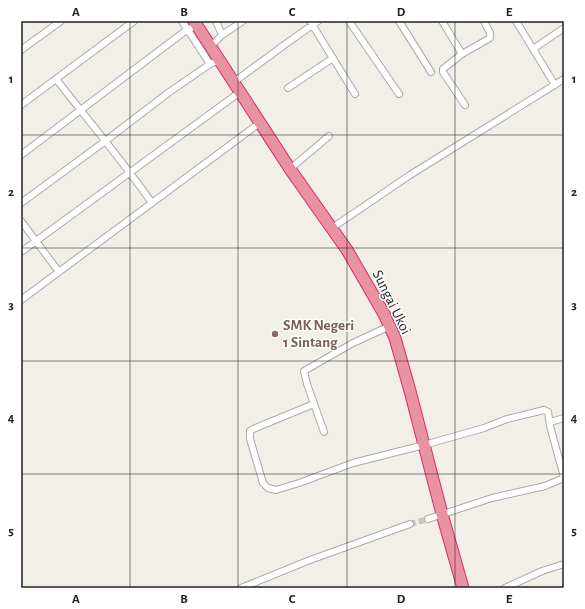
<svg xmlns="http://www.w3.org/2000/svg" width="585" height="609" font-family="'Alegreya Sans',sans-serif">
	<rect width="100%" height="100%" fill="#f2efe9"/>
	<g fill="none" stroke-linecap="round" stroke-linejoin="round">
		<!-- street-tunnel -->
		<path stroke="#c8c6c1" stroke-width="6" stroke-dasharray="6 3" stroke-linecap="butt" d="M410 524 428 519"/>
		<defs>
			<path id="street" d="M182 21 210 64
				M310 21 355 94
				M349 21 399 94
				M399 21 431 72
				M442 21 462 54
				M516 21 555 85
				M222 35 243 21
				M211 46 222 35 216 21
				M533 49 564 28
				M21 50 61 21
				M56 79C88 120 122 160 152 203
				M234 82 287 43 318 21
				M288 88 333 58
				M21 105 134 21
				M465 105 443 72V69L462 54 490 38V33L484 21
				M21 155 188 29 198 26
				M290 169 329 136
				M21 203 104 142 168 93 210 64 220 60
				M21 221 59 272
				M332 228 410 175 564 79
				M21 252 240 92
				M21 300 261 122
				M314 404 253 429 250 431V439L263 483 268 488 276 490 299 483 353 463 424 445 484 428 507 419 544 410 548 412 550 426 564 477
				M550 422 564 418
				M324 432 307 384 304 371 353 343 390 326
				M428 519 492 498 545 486 564 478
				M241 588 310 560 410 524
				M505 588 542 571 564 564"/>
			<path id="highway" d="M194 21 290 169 347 250 384 314 395 338 410 391 442 514 463 588"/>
		</defs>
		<!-- street casing -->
		<use href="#street" stroke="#a9a9a9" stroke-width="8"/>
		<!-- highway casing -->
		<use href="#highway" stroke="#dc2a67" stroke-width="13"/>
		<!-- street -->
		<use href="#street" stroke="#fff" stroke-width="6"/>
		<!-- highway -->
		<use href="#highway" stroke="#e892a2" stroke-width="11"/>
	</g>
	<!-- grid -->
	<path fill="none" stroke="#222" stroke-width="1" stroke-opacity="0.55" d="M130 21V588M238 21V588M347 21V588M455 21V588M21 135H564M21 248H564M21 361H564M21 474H564"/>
	<!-- markers -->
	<circle fill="#8d6e63" stroke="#fff" stroke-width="1.5" cx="275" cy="334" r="4"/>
	<g text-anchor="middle" stroke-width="3" stroke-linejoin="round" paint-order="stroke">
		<!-- street labels -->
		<g font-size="15" fill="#222" stroke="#fff">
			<text transform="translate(392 302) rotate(64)" y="5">Sungai Ukoi</text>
		</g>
		<!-- education labels -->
		<g font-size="15" font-weight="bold" fill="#785e54" stroke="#fff" text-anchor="start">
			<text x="283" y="330">SMK Negeri<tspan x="283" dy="17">1 Sintang</tspan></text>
		</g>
	</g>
	<!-- border -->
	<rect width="585" height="609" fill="none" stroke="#ffffff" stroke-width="44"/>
	<rect x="22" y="22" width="541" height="565" fill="none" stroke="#222" stroke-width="1.5"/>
	<g font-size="13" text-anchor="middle" font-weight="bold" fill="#222">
		<text x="76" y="16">A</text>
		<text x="184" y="16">B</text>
		<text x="292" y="16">C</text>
		<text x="401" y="16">D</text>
		<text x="509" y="16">E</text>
		<text x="11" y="83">1</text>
		<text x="574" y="83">1</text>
		<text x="11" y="196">2</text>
		<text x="574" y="196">2</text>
		<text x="11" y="309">3</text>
		<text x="574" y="309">3</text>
		<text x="11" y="422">4</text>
		<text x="574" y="422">4</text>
		<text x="11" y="535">5</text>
		<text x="574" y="535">5</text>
		<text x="76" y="603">A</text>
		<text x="184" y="603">B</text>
		<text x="292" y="603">C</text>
		<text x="401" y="603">D</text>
		<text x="509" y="603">E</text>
	</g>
</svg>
